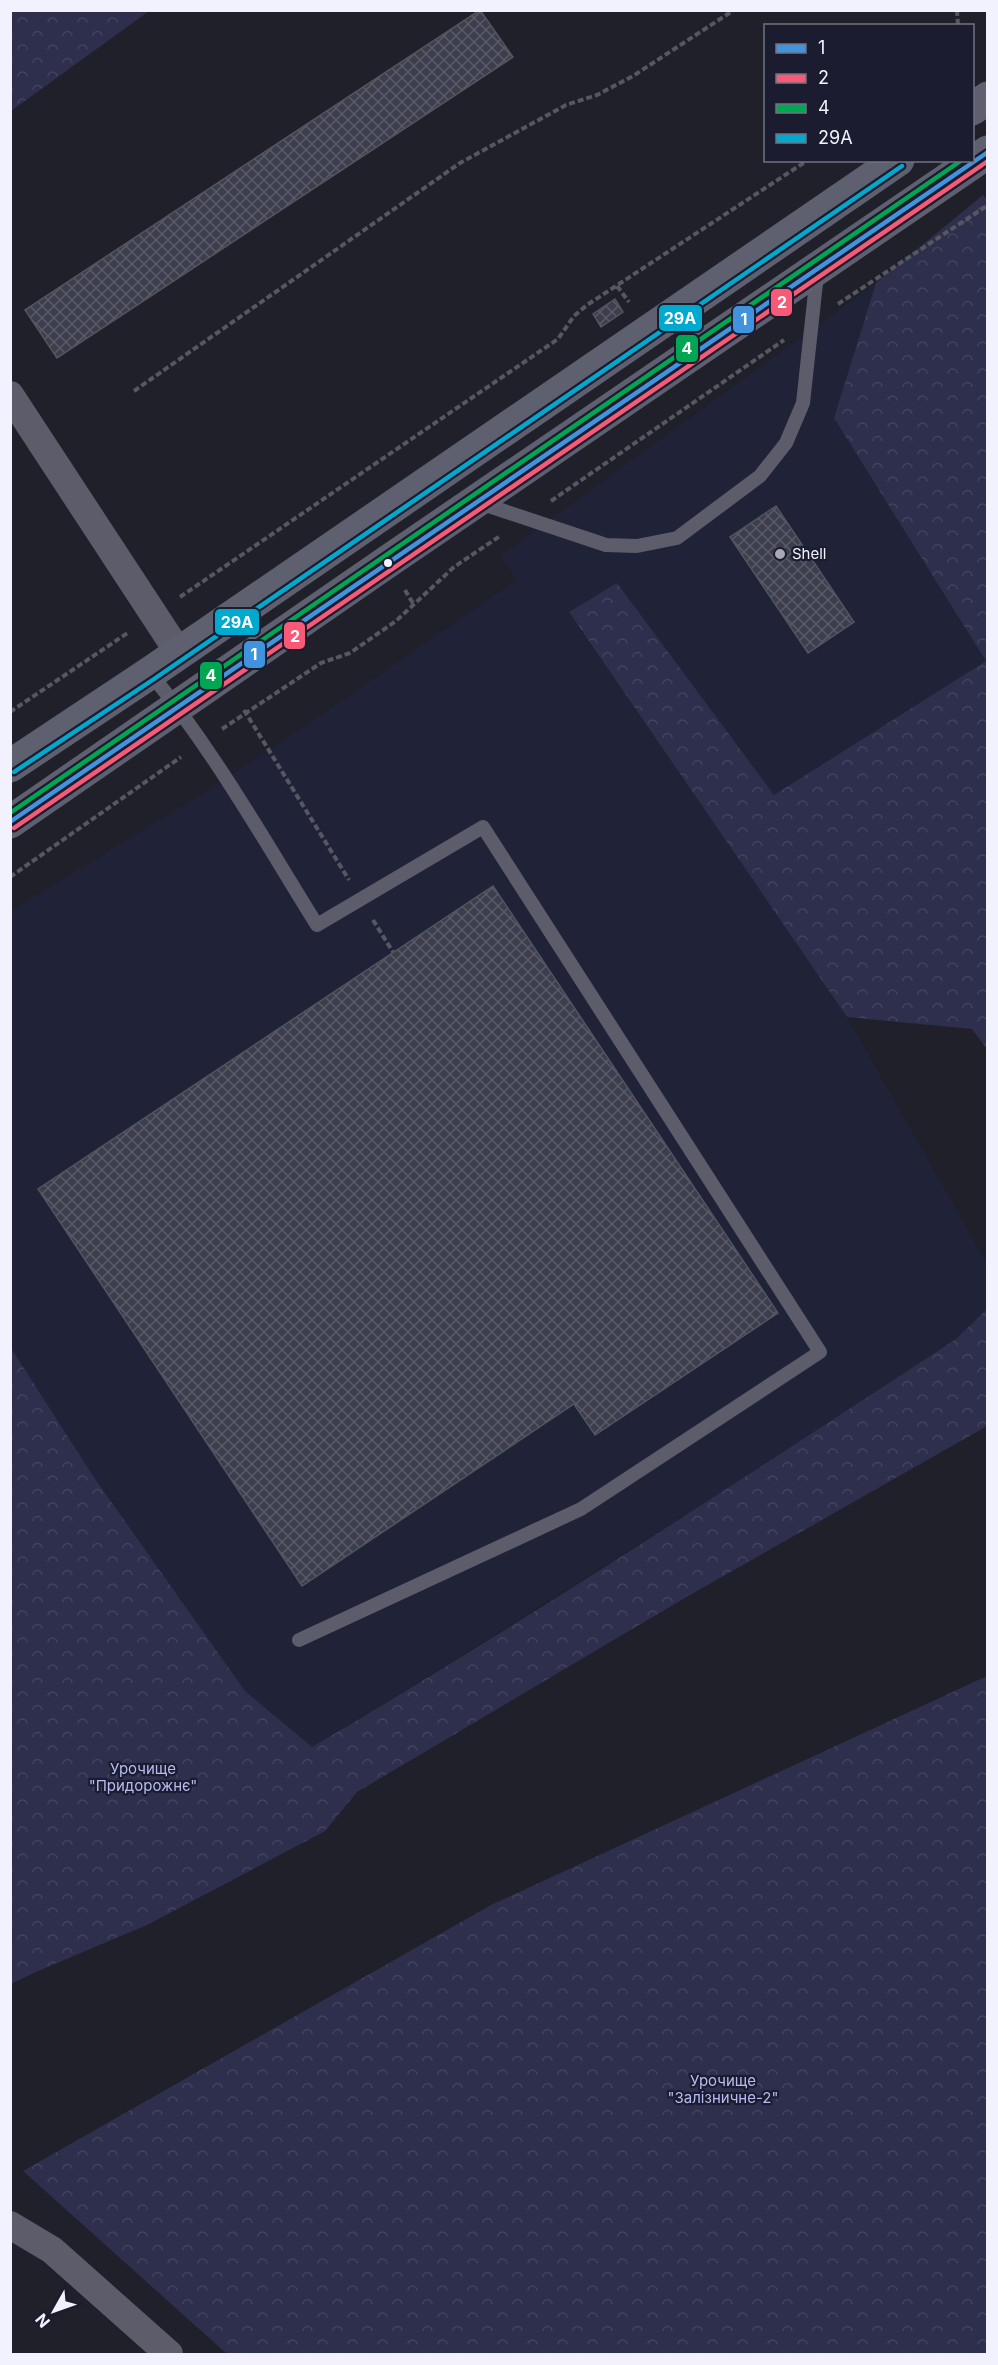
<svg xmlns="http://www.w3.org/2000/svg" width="998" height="2365" font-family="Inter,sans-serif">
	<defs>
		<pattern id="forest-crowns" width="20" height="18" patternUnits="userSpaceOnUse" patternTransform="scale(1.5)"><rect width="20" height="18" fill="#2d2f4d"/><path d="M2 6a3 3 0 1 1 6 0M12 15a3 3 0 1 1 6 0" fill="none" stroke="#42435f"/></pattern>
		<pattern id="building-cross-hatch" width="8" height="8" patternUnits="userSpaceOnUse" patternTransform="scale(1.5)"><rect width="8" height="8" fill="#3d3e4d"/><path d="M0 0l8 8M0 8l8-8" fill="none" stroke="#5a5a68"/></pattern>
	</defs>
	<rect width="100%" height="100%" fill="#20202a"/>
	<!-- built -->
	<path fill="#202238" d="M876 283 834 418 986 661 774 795 617 583 569 613 847 1017 987 1264V1309L956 1339 738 1482 429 1676 312 1747 245 1691 93 1476 11 1348V911L194 799 279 744 517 580 500 556Z"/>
	<!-- forest -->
	<path fill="url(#forest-crowns)" d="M11 10H149V11L11 111Z
		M983 195 988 201 987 1049 972 1029 847 1017 569 612 617 583 774 795 986 661 834 418 876 283Z
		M987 1309V1426L683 1599 357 1792 325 1831 147 1925 38 1971 11 1984V1348L93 1476 245 1691 312 1747C531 1618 744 1478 956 1339Z
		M987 1676V2354H227L23 2171 491 1905Z"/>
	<!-- building -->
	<path fill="url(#building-cross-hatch)" stroke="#54545e" stroke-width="1.5" d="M480 10 513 57 57 358 25 310Z
		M615 299 623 312 601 327 593 314Z
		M776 506 854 622 808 653 730 537Z
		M493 886 778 1313 595 1435 574 1404 302 1586 38 1189Z"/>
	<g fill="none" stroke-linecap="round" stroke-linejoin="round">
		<!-- path -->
		<path stroke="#575762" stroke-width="4" stroke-dasharray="6 3" stroke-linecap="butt" d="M957 10 958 26
			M617 286 629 302
			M838 304 988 205
			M134 391 460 163 566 105 597 95 633 76 734 10
			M551 501 784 340
			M405 590 414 605
			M180 597 558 339 574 316 587 305 808 160
			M244 710 349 880
			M10 712 129 632
			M222 729 321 663 350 653 396 621 454 567 500 536
			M10 877 181 757
			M373 920 393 952"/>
		<!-- lane -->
		<path stroke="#5c5c6b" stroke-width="14" d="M477 502 606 545 637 546 677 538 760 476 786 443 803 403 817 274
			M150 673C214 751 264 840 317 925L483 827 820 1352 581 1509 299 1640"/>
		<!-- street -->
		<path stroke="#5c5c6b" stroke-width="28" d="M10 395 179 653
			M10 2225 52 2250 169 2354"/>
		<!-- secondary -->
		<path stroke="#5e6070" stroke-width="33" d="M972 109 988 98
			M10 766 150 673 898 160
			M10 822 387 562 988 152"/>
		<defs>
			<path id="bus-1" d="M10 822 988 152"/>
			<path id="bus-2" d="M14 828 988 161"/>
			<path id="bus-3" d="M10 813 962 160"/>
			<path id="bus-4" d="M14 772 154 679 902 166"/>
		</defs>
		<!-- bus-1 casing -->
		<use href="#bus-1" stroke="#1b1c2f" stroke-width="9"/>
		<!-- bus-2 casing -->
		<use href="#bus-2" stroke="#1b1c2f" stroke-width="9"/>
		<!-- bus-3 casing -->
		<use href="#bus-3" stroke="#1b1c2f" stroke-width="9"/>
		<!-- bus-4 casing -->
		<use href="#bus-4" stroke="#1b1c2f" stroke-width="9"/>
		<!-- bus-1 -->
		<use href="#bus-1" stroke="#4094de" stroke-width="4.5"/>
		<!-- bus-2 -->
		<use href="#bus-2" stroke="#f75a77" stroke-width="4.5"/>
		<!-- bus-3 -->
		<use href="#bus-3" stroke="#00a651" stroke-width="4.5"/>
		<!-- bus-4 -->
		<use href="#bus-4" stroke="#00a9ce" stroke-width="4.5"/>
	</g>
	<!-- markers -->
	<circle fill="#a8a8b3" stroke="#1b1c2f" stroke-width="2" cx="780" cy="554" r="6"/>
	<circle fill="#f1f2fd" stroke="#1b1c2f" stroke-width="2" cx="388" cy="563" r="5"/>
	<g text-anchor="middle" stroke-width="4.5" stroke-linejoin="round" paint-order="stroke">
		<!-- poi labels -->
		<g font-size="15" fill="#f1f2fd" stroke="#1b1c2f" text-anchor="start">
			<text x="792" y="559">Shell</text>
		</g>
		<!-- park labels -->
		<g font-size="15" fill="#b6bcf2" stroke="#1b1c2f">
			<text x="143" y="1774">Урочище<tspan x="143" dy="17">"Придорожнє"</tspan></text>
			<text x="723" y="2086">Урочище<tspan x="723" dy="17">"Залізничне-2"</tspan></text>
		</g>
	</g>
	<g stroke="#1b1c2f" stroke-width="2">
		<rect x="770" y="288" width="23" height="29" rx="6" fill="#f75a77"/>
		<rect x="658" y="304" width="45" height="28" rx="6" fill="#00a9ce"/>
		<rect x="732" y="305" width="23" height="29" rx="6" fill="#4094de"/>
		<rect x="675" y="334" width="24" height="29" rx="6" fill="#00a651"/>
		<rect x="214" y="608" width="46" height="28" rx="6" fill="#00a9ce"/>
		<rect x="283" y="621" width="23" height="29" rx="6" fill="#f75a77"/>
		<rect x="243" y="640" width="23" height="29" rx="6" fill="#4094de"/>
		<rect x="199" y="661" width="24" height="29" rx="6" fill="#00a651"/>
	</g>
	<g font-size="16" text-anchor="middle" font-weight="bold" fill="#fff">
		<text x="782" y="308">2</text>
		<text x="680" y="324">29A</text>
		<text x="744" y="325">1</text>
		<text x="687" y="354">4</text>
		<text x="237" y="628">29A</text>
		<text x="295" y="642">2</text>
		<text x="254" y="660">1</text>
		<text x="211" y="681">4</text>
	</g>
	<!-- border -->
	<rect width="998" height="2365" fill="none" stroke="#f1f2fd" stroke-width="24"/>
	<!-- legend -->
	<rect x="764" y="24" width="210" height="138" fill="#1b1c2f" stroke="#717281" stroke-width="1.5"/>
	<rect x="776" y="44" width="30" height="9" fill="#4094de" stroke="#717281" stroke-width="1.5"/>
	<text x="818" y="54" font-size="18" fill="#f1f2fd">1</text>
	<rect x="776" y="74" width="30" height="9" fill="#f75a77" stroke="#717281" stroke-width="1.5"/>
	<text x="818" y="84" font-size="18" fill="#f1f2fd">2</text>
	<rect x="776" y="104" width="30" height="9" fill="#00a651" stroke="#717281" stroke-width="1.5"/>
	<text x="818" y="114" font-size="18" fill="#f1f2fd">4</text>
	<rect x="776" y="134" width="30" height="9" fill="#00a9ce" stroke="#717281" stroke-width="1.5"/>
	<text x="818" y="144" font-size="18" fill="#f1f2fd">29A</text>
	<!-- north arrow -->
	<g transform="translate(54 2311) rotate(230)" stroke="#1b1c2f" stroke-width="4.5" paint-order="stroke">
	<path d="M0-4.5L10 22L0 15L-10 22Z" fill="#f1f2fd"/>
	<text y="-9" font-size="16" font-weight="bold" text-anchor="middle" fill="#f1f2fd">N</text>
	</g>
</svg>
